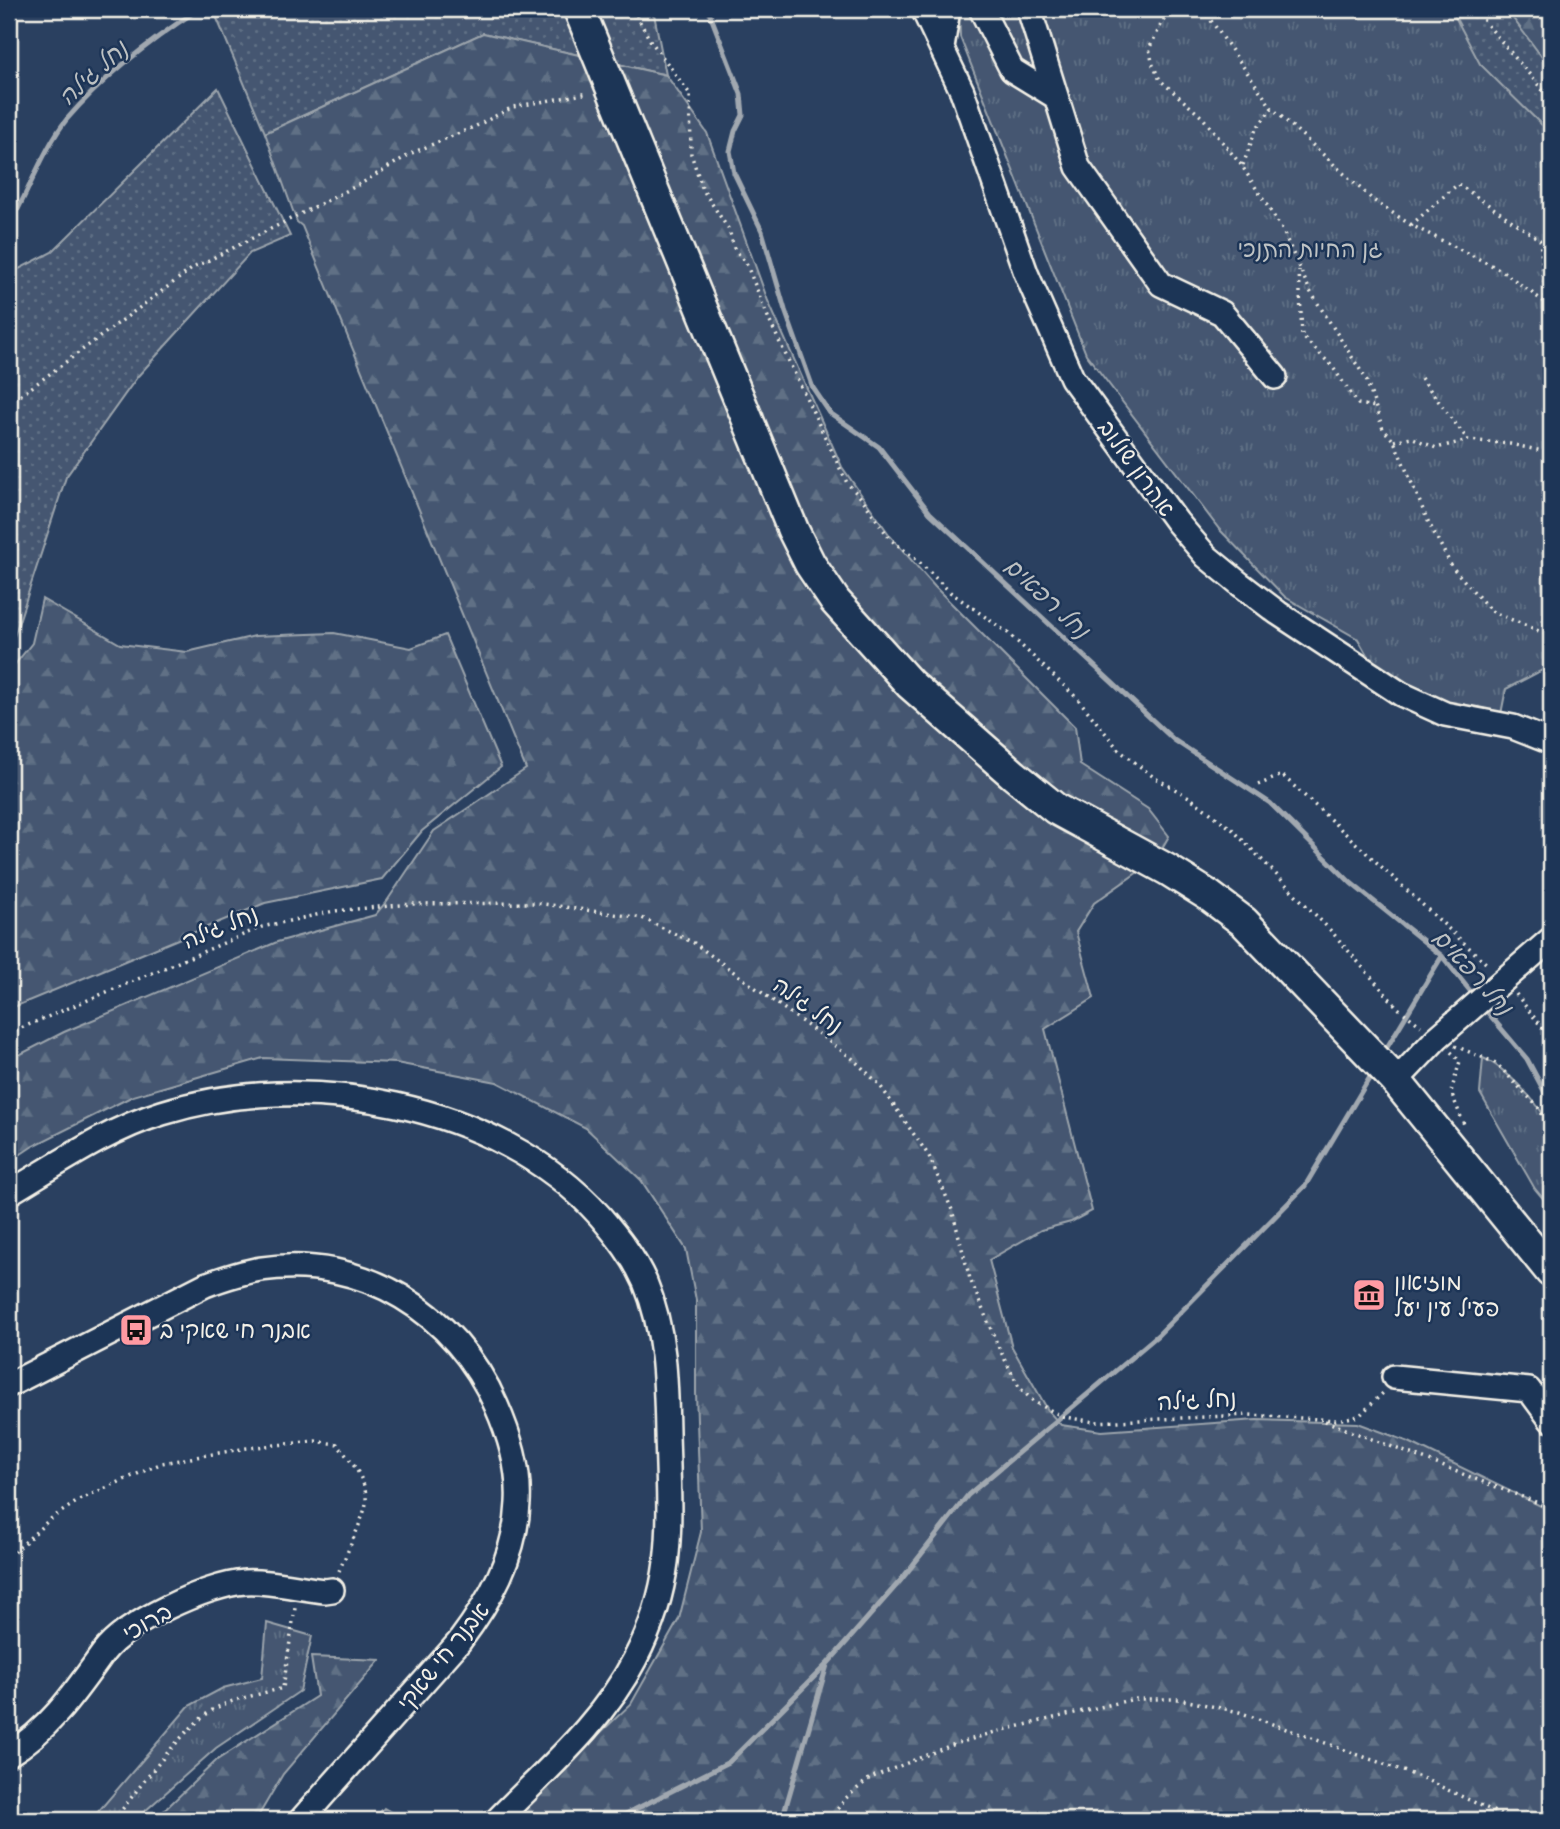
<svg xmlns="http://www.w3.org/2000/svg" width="1560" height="1829" font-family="Sriracha,'Playpen Sans Hebrew',sans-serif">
	<defs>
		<pattern id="grass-dots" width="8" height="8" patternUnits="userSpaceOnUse" patternTransform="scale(1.75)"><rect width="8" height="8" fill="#445771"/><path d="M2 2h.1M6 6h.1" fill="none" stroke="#607085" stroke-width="1.8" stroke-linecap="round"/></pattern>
		<pattern id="forest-firs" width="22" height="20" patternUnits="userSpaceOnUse" patternTransform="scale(1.75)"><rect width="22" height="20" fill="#445771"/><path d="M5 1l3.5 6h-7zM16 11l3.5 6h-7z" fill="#607085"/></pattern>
		<pattern id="park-tufts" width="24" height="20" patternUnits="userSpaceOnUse" patternTransform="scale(1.75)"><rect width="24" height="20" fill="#445771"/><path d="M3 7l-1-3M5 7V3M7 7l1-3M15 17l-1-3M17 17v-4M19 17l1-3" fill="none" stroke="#607085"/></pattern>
	</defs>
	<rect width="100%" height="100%" fill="#2a4060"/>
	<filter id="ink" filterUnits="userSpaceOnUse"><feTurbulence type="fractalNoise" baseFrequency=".0143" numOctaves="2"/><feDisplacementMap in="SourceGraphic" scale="14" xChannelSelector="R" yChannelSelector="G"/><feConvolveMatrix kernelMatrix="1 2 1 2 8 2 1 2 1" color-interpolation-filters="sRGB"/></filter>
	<g filter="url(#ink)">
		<!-- grass -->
		<path fill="url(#grass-dots)" stroke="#9ca4ac" stroke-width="2" d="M213 9H653L666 75 483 33 265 133Z
			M1380 9H1551V166Z
			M218 88 290 236 250 253 138 376 66 477 9 652V274L52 252Z"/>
		<!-- forest -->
		<path fill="url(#forest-firs)" stroke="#9ca4ac" stroke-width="2" d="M1506 9H1551V69Z
			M483 33 666 75 707 133 768 301 842 467 891 537 935 587 1075 727 1080 765 1148 809 1169 836 1155 860 1094 903 1076 932 1094 998 1045 1029 1092 1211 1071 1222 1041 1230 989 1260 1012 1347 1049 1412 1061 1425 1102 1431 1257 1420 1358 1423 1409 1442 1551 1511V1820H511L549 1781 631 1704 679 1619 701 1532 696 1393V1300L686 1249 641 1180 586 1128 497 1082 396 1063 263 1058 133 1096 33 1146 9 1162V1060L64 1032 277 942 375 915 387 901 434 831 526 769 302 226 297 222 265 133Z
			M42 599 120 644 187 652 255 636 334 633 411 648 445 635 501 767 422 831 382 879 265 903 9 1009V672L32 643Z
			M311 1657 380 1660 283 1774 256 1820H154L217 1760 317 1696Z
			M384 1808 405 1820H373Z"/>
		<!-- park -->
		<path fill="url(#park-tufts)" stroke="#9ca4ac" stroke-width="2" d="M959 9H1451L1480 64 1551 134V668L1548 667 1506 689 1500 719 1451 706 1406 682 1370 660 1358 639 1285 597 1219 529 1086 354 960 37Z
			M1483 1058C1503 1066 1547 1109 1551 1132 1555 1153 1551 1186 1551 1208L1535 1189 1480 1093Z
			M267 1623 312 1636 300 1691 216 1748 135 1820H91L189 1706 223 1688 262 1678Z"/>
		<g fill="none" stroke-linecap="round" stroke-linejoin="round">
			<!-- stream -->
			<path stroke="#a1a8b0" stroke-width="5" d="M708 9 741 94 743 115 735 131 730 151 734 173 762 231 785 310 813 388 830 413 879 447 930 513 1174 740 1270 803 1351 883 1442 956 1475 997
				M9 213 18 209C32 182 48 142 67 119 104 76 151 40 199 9
				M1483 1007 1527 1059 1551 1104
				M1383 1054 1442 956
				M614 1820 729 1762 828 1663 901 1580 968 1495 1158 1335 1305 1186 1373 1072
				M782 1820 827 1665"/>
			<defs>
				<path id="minor" d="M923 9 962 91 1026 273 1072 378 1177 522 1206 556 1240 584 1278 613 1401 694 1445 714 1513 727 1551 742
					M981 9 1012 70 1056 97
					M1029 9 1078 167 1161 284 1222 313 1275 377
					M942 48 948 9
					M1396 1081 1437 1038 1551 939
					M9 1193C58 1164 107 1130 162 1113 304 1068 498 1102 600 1216 617 1236 634 1257 645 1282 665 1330 666 1381 667 1432 669 1519 677 1579 635 1659 602 1723 546 1770 497 1820
					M1394 1377 1529 1390 1551 1420
					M9 1385 205 1285C224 1278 242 1272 261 1269 363 1254 456 1313 496 1405 509 1434 520 1470 518 1503 516 1555 490 1601 459 1642L301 1820
					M9 1754C50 1729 75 1692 103 1653 126 1622 206 1585 245 1582 266 1580 302 1589 325 1591L332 1590"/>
				<path id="major" d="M579 9 793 530 810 564 835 601 910 684 1014 775 1056 809 1168 870 1208 895 1244 922 1396 1081 1551 1272"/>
			</defs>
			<!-- minor casing -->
			<use href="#minor" stroke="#f4f1e8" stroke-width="28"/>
			<!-- major casing -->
			<use href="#major" stroke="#f4f1e8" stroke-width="35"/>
			<!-- path -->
			<path stroke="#f4f1e8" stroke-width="3.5" stroke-dasharray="2 5" stroke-linecap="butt" d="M633 9 650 40 690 94 691 154 703 190 729 230 734 248 746 263 770 322 847 483 863 500 890 539 916 559 950 592 1008 633 1078 699 1119 750 1155 778 1189 797 1232 829 1332 932 1398 1008 1421 1026
				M1174 9 1163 21 1149 49 1153 65 1160 80 1203 118 1242 166 1282 229 1310 291 1366 379 1383 429 1394 441 1427 519 1452 567 1491 611 1551 636
				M1203 9 1272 108 1373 200 1411 225 1501 270 1551 307
				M1474 9 1551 100
				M1243 165 1256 129 1272 108
				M1411 225 1458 184 1540 240 1546 304
				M1299 270 1302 336 1332 366 1358 404 1376 407
				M1421 378 1468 440
				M9 404 193 268 362 183 412 153 476 126 513 107 589 93
				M1394 441 1411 437 1436 448 1468 440 1510 444 1551 453
				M1258 785 1282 775 1489 966
				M1516 994 1551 1039
				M9 1033 262 927 334 911 412 904 537 903 642 918 694 943 853 1059 879 1084 929 1156 952 1210 970 1279 998 1346 1019 1387 1034 1402 1064 1417 1095 1422 1249 1415 1336 1420 1359 1416 1383 1393
				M1455 1046 1496 1063 1538 1107 1551 1130
				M1451 1052 1460 1061 1451 1092 1465 1127
				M1325 1421 1551 1508
				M9 1557 49 1520 81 1499 162 1463 247 1448 315 1441 337 1444C350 1460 368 1480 366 1503 365 1515 345 1557 339 1571
				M114 1820C136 1792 189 1719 220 1706 240 1697 263 1694 283 1688L295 1608
				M829 1820 846 1798 870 1778 949 1746 995 1732 1134 1699H1179L1239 1712 1420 1777 1512 1820"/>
			<!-- minor -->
			<use href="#minor" stroke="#1d3557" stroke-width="23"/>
			<!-- major -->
			<use href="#major" stroke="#1d3557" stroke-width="30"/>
		</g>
	</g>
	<!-- icons -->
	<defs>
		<symbol id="museum-square" viewBox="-11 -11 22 22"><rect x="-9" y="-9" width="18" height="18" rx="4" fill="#ff9aa2" stroke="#1d3557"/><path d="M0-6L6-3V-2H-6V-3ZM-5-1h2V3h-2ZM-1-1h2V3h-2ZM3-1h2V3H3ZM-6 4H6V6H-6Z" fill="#111"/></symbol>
		<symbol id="bus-square" viewBox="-11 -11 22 22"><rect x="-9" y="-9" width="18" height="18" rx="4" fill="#ff9aa2" stroke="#1d3557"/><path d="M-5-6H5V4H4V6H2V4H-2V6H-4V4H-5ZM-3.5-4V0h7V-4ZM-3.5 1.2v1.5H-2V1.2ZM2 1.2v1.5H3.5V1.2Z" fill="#111"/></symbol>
	</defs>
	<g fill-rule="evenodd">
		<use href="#museum-square" x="1350" y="1276" width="38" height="38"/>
		<use href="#bus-square" x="117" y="1311" width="38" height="38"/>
	</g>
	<g text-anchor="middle" stroke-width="5" stroke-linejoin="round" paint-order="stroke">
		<!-- park labels -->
		<g font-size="23" fill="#bfc3c4" stroke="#1d3557">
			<text x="1310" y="257">גן החיות התנכי</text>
		</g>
		<!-- street labels -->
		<g font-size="23" fill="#f4f1e8" stroke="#1d3557">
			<text transform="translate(1137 468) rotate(54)" y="8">אהרון שולוב</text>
			<text transform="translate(220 927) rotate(-22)" y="8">נחל גילה</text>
			<text transform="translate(808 1005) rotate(36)" y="8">נחל גילה</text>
			<text transform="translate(1197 1400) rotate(-3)" y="8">נחל גילה</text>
			<text transform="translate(147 1622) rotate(-30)" y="8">ברוכי</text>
			<text transform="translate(443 1656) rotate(-51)" y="8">אבנר חי שאקי</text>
		</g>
		<!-- poi labels -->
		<g font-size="23" fill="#f4f1e8" stroke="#1d3557" text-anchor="start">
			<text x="1394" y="1290">מוזיאון<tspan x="1394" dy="26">פעיל עין יעל</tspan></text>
			<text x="160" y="1338">אבנר חי שאקי ב</text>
		</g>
		<!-- water labels -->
		<g font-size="24" font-style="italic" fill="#bdc1c2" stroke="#1d3557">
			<text transform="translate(93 73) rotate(-42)" y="8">נחל גילה</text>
			<text transform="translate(1047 598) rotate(43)" y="8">נחל רפאים</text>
			<text transform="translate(1473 972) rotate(48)" y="8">נחל רפאים</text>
		</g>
	</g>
	<!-- margin -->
	<rect width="1560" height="1829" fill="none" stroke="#1d3557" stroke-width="35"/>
	<rect x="18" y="18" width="1525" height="1794" fill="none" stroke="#f4f1e8" stroke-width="2.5" filter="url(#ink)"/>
</svg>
